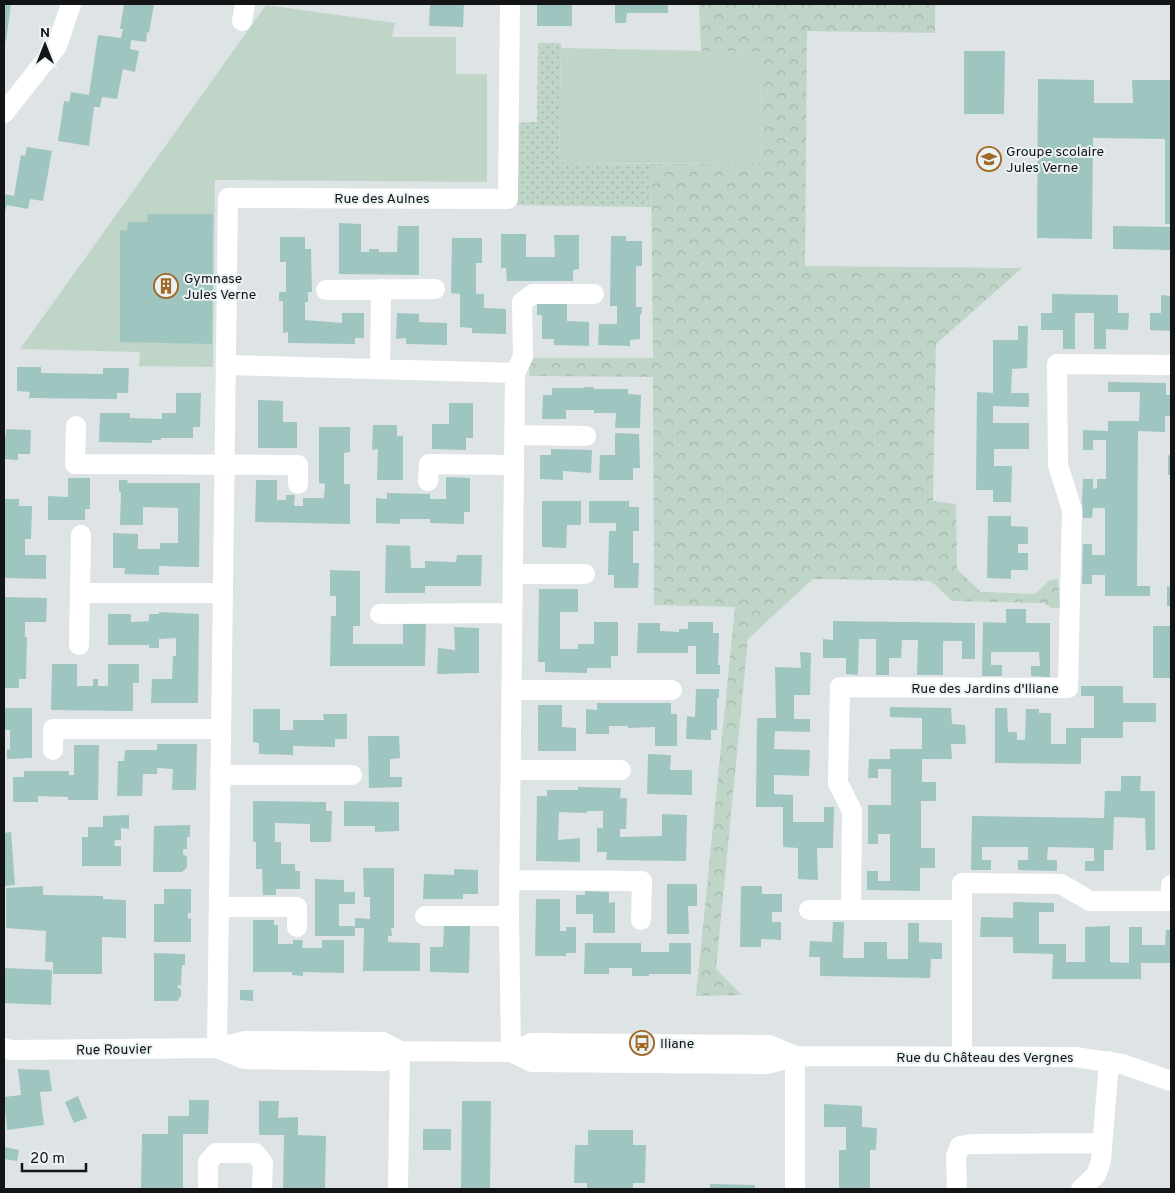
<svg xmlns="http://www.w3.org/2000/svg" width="1175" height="1193" font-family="Overpass,sans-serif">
	<defs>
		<pattern id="grass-dots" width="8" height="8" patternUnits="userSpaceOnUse" patternTransform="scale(1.25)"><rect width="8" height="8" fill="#bfd5c7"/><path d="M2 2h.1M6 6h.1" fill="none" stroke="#a3b6aa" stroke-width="1.8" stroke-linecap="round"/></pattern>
		<pattern id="park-crowns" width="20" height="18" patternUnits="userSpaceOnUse" patternTransform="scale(1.25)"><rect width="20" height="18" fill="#bfd5c7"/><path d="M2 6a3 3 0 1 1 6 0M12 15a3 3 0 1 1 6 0" fill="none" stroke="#a3b6aa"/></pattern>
	</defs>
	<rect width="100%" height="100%" fill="#dee4e6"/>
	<!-- grass -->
	<path fill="url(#grass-dots)" d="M538 43H561L559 163 651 164V207L508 205 510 123 537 122Z"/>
	<!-- park -->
	<path fill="url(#park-crowns)" d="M699 4H935V33L807 31 805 266 1022 268 936 344 933 501 956 504 957 569 981 592 1035 594 1050 580 1058 579 1060 608H1051L1044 603 952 601 931 581 813 579 748 639 716 969 742 995 696 996 735 607 654 605 653 377 529 376V358H653L651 164H760L761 52 701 51Z"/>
	<!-- pitch -->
	<path fill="#bfd5c7" d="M266 5 395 23 392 37H456V74H487V182L215 180 213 367 139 366 140 352 20 349Z
		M561 48 761 52 760 164 559 163Z"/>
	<!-- building -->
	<path fill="#9ec5c0" d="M4 4H11L6 41H4Z
		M124 4H154L149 33 147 32 146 42 131 40 130 49 139 51 135 72 123 69 117 99 102 97 100 107H94L89 146 58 141 64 101 69 102 71 92 89 95 98 35 121 38 123 29H120Z
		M430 4H464L463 27 429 26Z
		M537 4H572V26H537Z
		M615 4H668V13H627L626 23H615Z
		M964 51H1005L1004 114H964Z
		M1038 79 1094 80V103H1133L1132 80H1171V224H1165V139L1093 138 1092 239 1037 238Z
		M27 147 52 151 43 201 30 199 28 209 7 205 4 215V194L14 196 21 155 25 156Z
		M147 214H213L212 344 120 342V230L127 231 128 222H148Z
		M339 223 361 224V252H369V249H379V252H397L398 226H419V275L339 274Z
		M1113 226 1171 227V250L1113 249Z
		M501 234H526V257H555L554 235H579V269L573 270V281H507L506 268H501Z
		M611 236H626V241H642V266H636V307H642L641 315H640V339L630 340V346L598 345 599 324H617V306H610Z
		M280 237H305V249H311L312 292H308V302H305V320L342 323V313H364V338H355V344L288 343V332L283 333V301H279V292H286V262H280Z
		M452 238H482V263H476V294H484V308L506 309V334L472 333V328L460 327V294L451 293Z
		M1052 294 1118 295V313H1129L1128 330 1106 329V349H1094V313H1075V349H1063V330H1041V313H1052Z
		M1161 295 1171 296V331L1150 330V313H1161Z
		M537 303H567V321L589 322V346L554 345V339H542V315H537Z
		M397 313 419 314V322L447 323V345L406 344V338L396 339Z
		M1018 326H1028L1027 368 1012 369 1011 393H1029V407L993 406V423H1029V449H994V466H1012L1011 502H993V490H976L977 392 993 393V340H1018Z
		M17 367H41V373L103 374V368H129L128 393H117V399L29 398 30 392 17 391Z
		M1108 382 1166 383V395H1171V416H1165V432L1138 431 1137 586H1150V596H1105V575H1092V584H1082L1083 544H1092V555H1105V508H1093L1092 518H1083L1082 499 1083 479H1093V489L1097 488V479H1106V440H1093V450H1083V430L1108 431V421H1139L1140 392H1108Z
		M584 387H594V389H628V394L641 395 640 428H615L616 413H594V410H566V419H542L543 395H552V388H584Z
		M176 393H201L200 427H193V438H161V440H152V443L99 442 100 413H130V418L162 419V413H176Z
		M258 400 283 401V422H297V448H258Z
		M449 403H473V438H466V450L432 449V424H449Z
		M373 425H397V436H403V480H377L378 449 372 450Z
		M319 427H350V452L344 453V484H350V524L255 522 256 480H277V500H286V495H295L294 506H303V498H324L325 484 319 483Z
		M6 429 31 430 30 454H18V460L4 459V435H6Z
		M615 433 639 434 640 468H633V480H599L600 455H615Z
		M551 449 592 450 591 473 563 471V480L540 479V455H551Z
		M1168 455 1171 456V475H1168Z
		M446 477 470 478V512H464V524L430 523V519H400V524L376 523V498L387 499V493L430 494V499H446Z
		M68 478H90V509H85V520H48V496L68 497Z
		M119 480H128L127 483H200L199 567 159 566V575L124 574 125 568H113V533L138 534V549H160V543H178V508L143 507V525H120L121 492H119Z
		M4 499H19V506H32L31 539H25V555H46V579L4 578Z
		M542 501H581V525H567L566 548 542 547Z
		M589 501H629V507H639V531H633V563H639L638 588H614V575H608L609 531H616V523H589Z
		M988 516H1011V526L1028 527V544H1018V553H1028V570H1011V579L987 578Z
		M386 545 410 546 411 568H425V561L456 562 457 555H482L481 586H425V593H385Z
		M330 570 360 571V626H353V644H403V624H426L425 666H330L331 616H336V596H330Z
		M1167 586 1171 587V606H1167Z
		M539 589H578V612H560V649H578V644H594V622H618V656H611V668H587V673L545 672V662H538Z
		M4 597 47 598 46 622H25V637H27L26 679H19V688H4Z
		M1006 609H1026V623H1050V677L1031 676V666H1040L1039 652H991V665H1002V676H982L983 622 1006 623Z
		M159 612 199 614 198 703H151L152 679H172L173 656H176V638L159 639V648H149V645H108V614H131V622L149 621V614H159Z
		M833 621 975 623V659H962V641H943V675H917L918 640H902L901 658H889V675H876V639H859L858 675 846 674V658H823V639L833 640Z
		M688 622H713V633H719L718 665H720V674H696V646H688V653H637L638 623H660V631L679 632V629H688Z
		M1153 626H1171V678H1153Z
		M454 627 479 628V673L437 674 438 648 455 650Z
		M800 652 811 653 810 695H794V719H810V732L775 731 774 749 810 750 809 776 774 775V794L793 795V822H824V807H834L833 848H817L818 880 798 879V848L783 847V807H756L757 718H776L775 667 801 668Z
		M52 664H77V686H93V679H98V686H108V664H139V683H133V711L51 710Z
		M1081 686H1123V703H1156V722H1123V738H1081V764L995 763V708H1007L1008 732H1017V740H1025L1026 709H1039V713H1051V744H1066V728H1094V696H1081Z
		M696 689H719V698H717V730H711V740L686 739 687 716 695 717Z
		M597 703H671V714H677V746H655V727L628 728V726H609V734H586V709L597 710Z
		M538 705H562V727L576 728V751H538Z
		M890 707 951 708 952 724 965 725 966 744H951L952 759H922V782H936V801H921V848H935V868H920V891L867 890V871H878V881H890V834H878V844H868V805H891V769H878V778H868L869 759H890V749H922V718L890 717Z
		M4 708H32V758L7 759V749L10 750V730H4Z
		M253 709H280V730H293V720H324L323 714H347V739H335V747L293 746V755L259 754V743L253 742Z
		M368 736H399L400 758 390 759V777H402V787L369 788Z
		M157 744H197L196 790H172L173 769 157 768V774H143L142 796H117L118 761H124L125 750H157Z
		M74 745H99L98 800H68V797L38 796V802H13V777H24V771H69V775H74Z
		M648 754 671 755 670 770H692V795L647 794Z
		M1121 776H1141L1140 791H1155V850H1146L1145 818 1114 817 1113 850H1104V871H1085V861H1094V848L1048 847 1047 860H1057V871L1018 870V860H1028V847H982V860H991V870H971L972 816 1104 818 1105 791H1121Z
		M578 787 621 788 620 798H627L626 829H620V837L662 836V814L687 815 686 861 606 860 607 852H597V828H603V811H587V813L559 812 558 840 580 838V862L536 861 537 796H547V790H578Z
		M253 801 326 802V811H332L331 842H310V824L275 823V842H281V864H295V871H300V889H276V895H263L262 869H256V842H253Z
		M344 801 399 802V831L375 832V826H344Z
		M129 815V829L121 828V840H115L114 846H121V866H82V837H88V827H103V816Z
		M190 825V837H187V849H183V854L187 857V867L182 872H153L154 826Z
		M11 832 15 885 4 886V833Z
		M363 868H394V928H391L392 936H388V942L420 943V971H363L364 928H355V936H315V879L344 880V892H355V904H339V926H355V918L370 919V897H364Z
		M454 869 478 870V894H463V899H423L424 874 454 875Z
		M667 884H697V906H688L689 934H667Z
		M43 886V895L103 896V899L126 900V938L102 937V974H53V962H45L46 931 6 928V888Z
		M741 886H762V894H782V912H772V922H781V940L761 939V947H740Z
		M164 889H191V913H188V919L191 918V942H154V904H164Z
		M585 891 609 892V903L615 902V933H593V914H576V895H585Z
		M536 899H560V931H566V927H576V953H566V956H535Z
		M1013 902 1054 903V912H1039V944H1066V962H1085V927L1110 926V962L1129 963V927H1142V945H1165L1166 930H1171V963H1141V979H1052L1053 954 1013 953V937H980L981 917 1013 918Z
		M253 920H274V925H278V944H293V940H303L302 948H322V940H344V973L303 972V976L292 975V972H253Z
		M833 922H844L843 958H864V942H887V959H908V923H919V942L942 943V959H931L930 978 820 976V957H809L810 941 832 942Z
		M444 926H470L469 973 430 972V947H443Z
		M585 943H641V952H669V943H691V974H649V976H632V968H609V974H584Z
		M154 953 185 954V965H182L181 985H178V988L181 989V996L177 1001H154Z
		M4 968 52 970 51 1005 4 1003Z
		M240 990H253V1001L240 1000Z
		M18 1069 49 1070 52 1091 40 1092 44 1125 7 1130 4 1097 21 1095Z
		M78 1096 87 1118 74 1123 65 1102Z
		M189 1100H209L208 1134H183V1189H141L142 1134H168V1116H189Z
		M259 1101H279L278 1118 298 1117V1135L326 1136 325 1189H283L284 1135H259Z
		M462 1101H491L490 1189H461Z
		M824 1104 862 1106V1127L877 1128 876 1150H870V1189H839V1150H846V1127H824Z
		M423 1129H451V1150H423Z
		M588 1130H633V1145H646L645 1183H633V1189H587V1183H574L575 1145H588Z
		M4 1147 19 1150 17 1161 4 1159Z
		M710 1184 755 1185V1189H710Z"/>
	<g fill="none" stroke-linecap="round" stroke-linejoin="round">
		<!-- minor -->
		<path stroke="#fff" stroke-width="20" d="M242 21 245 4
			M4 113 57 46 71 4
			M326 290 435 289
			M226 365 515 373
			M380 369 381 289
			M76 426 75 464 298 465V484
			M514 435 586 436
			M428 481 429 464 514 465
			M513 574H585
			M80 593H223
			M380 614 512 613
			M79 645 81 535
			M511 690H672
			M53 750V729H221
			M511 770H621
			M220 775H352
			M510 880 642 881 641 920
			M219 907H297V927
			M809 910H851
			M962 910H851L852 811 838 783 840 687 1068 688 1072 510 1058 465 1057 364 1171 365
			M425 916H509
			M4 1048 11 1050 217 1048 245 1041 383 1042 400 1051 511 1052 532 1062 768 1064 795 1056 1075 1057 1122 1064 1171 1081
			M217 1048 228 198 508 199 510 4
			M217 1048 244 1059 384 1061 400 1051
			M511 1052 509 916 515 373 523 357 522 302 533 294H594
			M511 1052 532 1043 769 1045 795 1056
			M962 1057V883L1061 884 1090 901H1171V885
			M208 1189V1162L216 1153H255L263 1163 262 1189
			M398 1189 400 1051
			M795 1189V1056
			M957 1189 956 1156 960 1146 972 1144 1102 1143
			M1081 1189 1096 1175 1101 1161 1109 1061"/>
	</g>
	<!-- icons -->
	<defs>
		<symbol id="school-ring" viewBox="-11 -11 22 22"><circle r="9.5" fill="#ebf2f4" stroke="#a16826" stroke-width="1.5"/><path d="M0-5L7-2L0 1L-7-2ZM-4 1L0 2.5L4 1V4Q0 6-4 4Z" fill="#a16826"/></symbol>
		<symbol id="building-ring" viewBox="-11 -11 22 22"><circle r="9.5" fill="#ebf2f4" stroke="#a16826" stroke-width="1.5"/><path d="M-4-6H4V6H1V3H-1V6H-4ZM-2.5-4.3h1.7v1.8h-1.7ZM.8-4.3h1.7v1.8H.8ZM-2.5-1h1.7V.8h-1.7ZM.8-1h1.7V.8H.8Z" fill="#a16826"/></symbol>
		<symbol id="bus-ring" viewBox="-11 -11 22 22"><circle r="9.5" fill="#ebf2f4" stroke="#a16826" stroke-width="1.5"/><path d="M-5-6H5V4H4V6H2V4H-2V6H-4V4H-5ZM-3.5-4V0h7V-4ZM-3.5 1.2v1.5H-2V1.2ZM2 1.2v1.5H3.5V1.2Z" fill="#a16826"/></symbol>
	</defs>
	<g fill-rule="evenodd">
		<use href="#school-ring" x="975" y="145" width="28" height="28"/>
		<use href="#building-ring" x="152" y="272" width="28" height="28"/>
		<use href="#bus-ring" x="628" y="1029" width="28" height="28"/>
	</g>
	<g text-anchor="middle" stroke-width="4" stroke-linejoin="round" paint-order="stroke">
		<!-- poi labels -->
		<g font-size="14" fill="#121415" stroke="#ebf2f4" text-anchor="start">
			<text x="1006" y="156">Groupe scolaire<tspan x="1006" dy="16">Jules Verne</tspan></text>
			<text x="184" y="283">Gymnase<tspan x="184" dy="16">Jules Verne</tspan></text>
			<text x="660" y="1048">Iliane</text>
		</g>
		<!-- street labels -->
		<g font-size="14" fill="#121415" stroke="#ebf2f4">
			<text x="382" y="203">Rue des Aulnes</text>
			<text x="985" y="693">Rue des Jardins d'Iliane</text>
			<text transform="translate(114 1049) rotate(-1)" y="5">Rue Rouvier</text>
			<text x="985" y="1062">Rue du Château des Vergnes</text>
		</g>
	</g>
	<!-- border -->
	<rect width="1175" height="1193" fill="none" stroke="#121415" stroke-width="10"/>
	<!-- north arrow -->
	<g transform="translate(45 45)" stroke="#ebf2f4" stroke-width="4" paint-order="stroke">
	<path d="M0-4L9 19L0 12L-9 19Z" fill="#121415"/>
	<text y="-8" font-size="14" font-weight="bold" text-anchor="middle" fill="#121415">N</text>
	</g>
	<!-- scale -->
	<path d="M22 1163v8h64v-8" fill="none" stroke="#121415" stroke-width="2.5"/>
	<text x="30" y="1163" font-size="15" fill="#121415" stroke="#ebf2f4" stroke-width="4" paint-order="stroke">20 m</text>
</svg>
